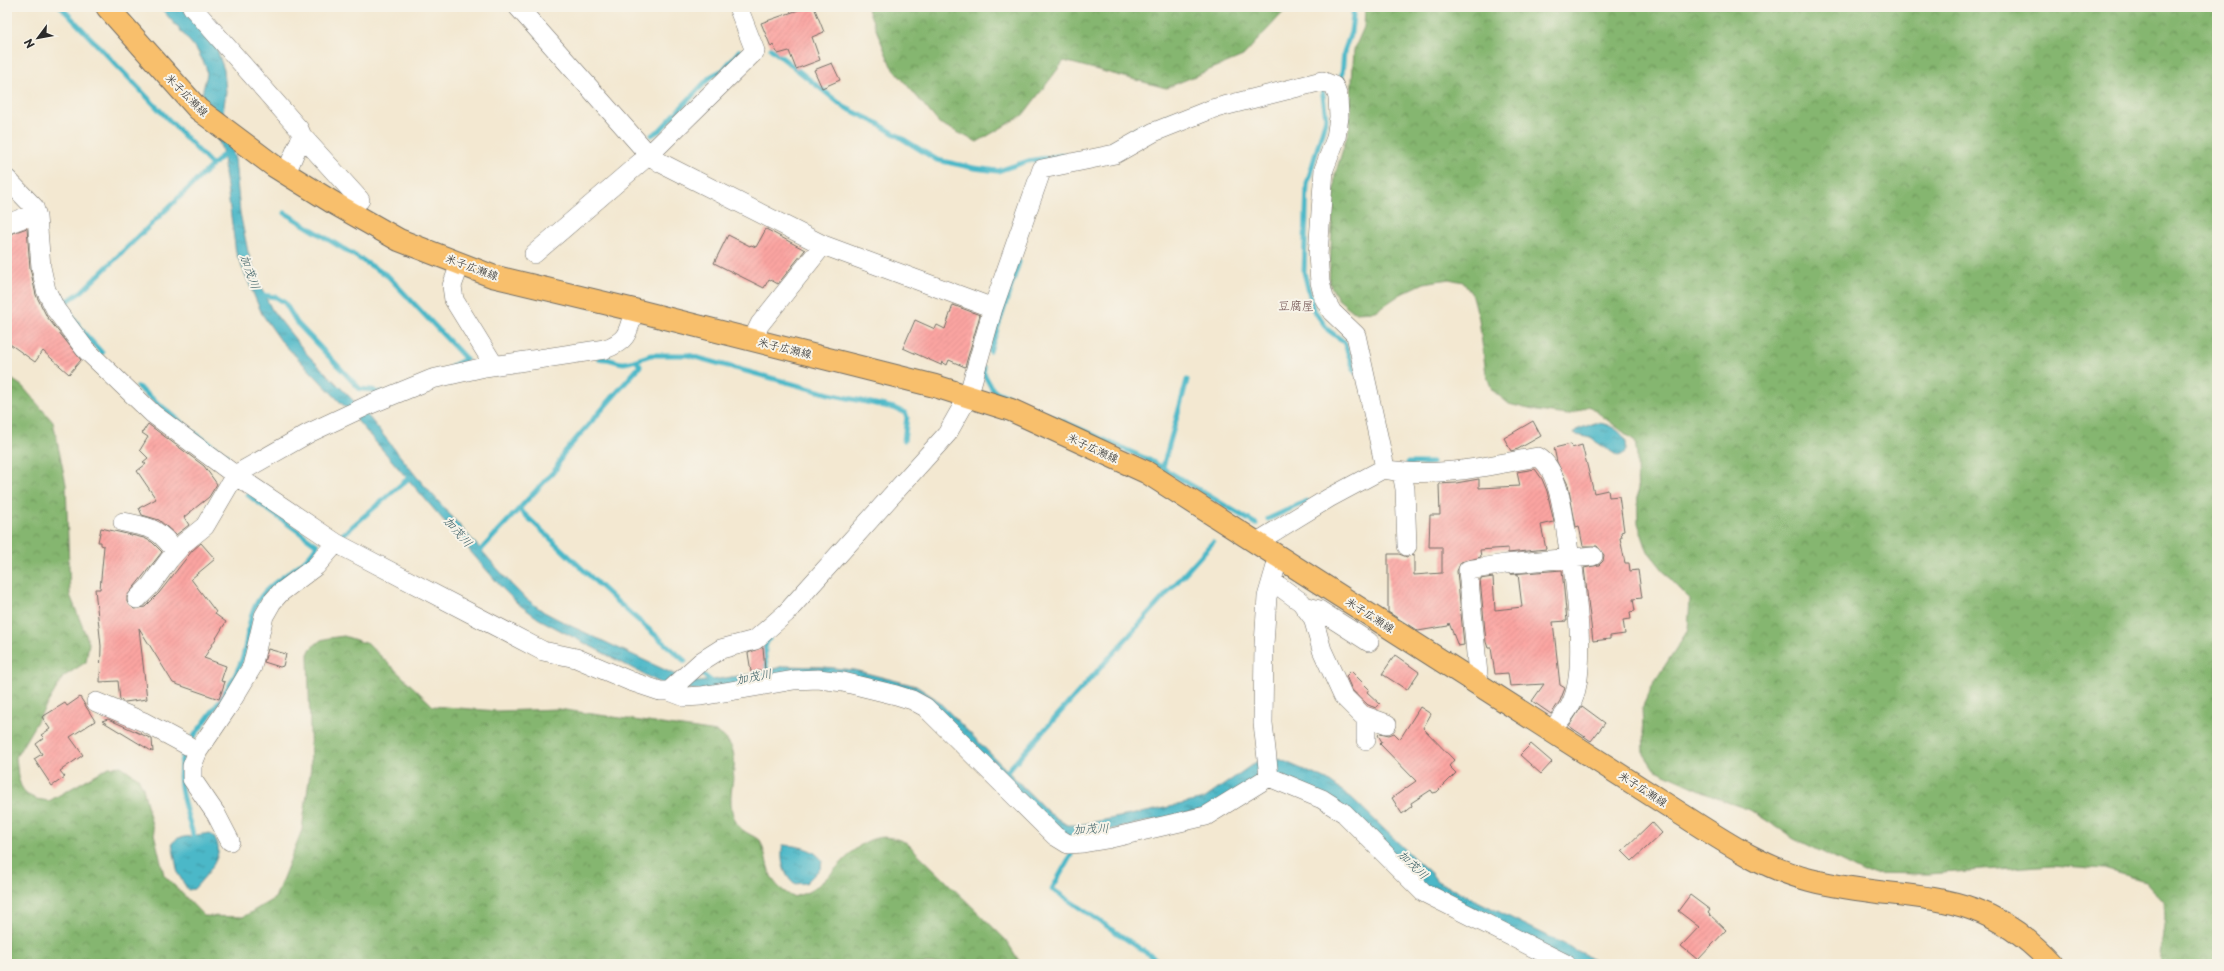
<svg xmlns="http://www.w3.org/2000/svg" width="2224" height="971" font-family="'Playpen Sans','Klee One',sans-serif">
	<defs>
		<pattern id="forest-crowns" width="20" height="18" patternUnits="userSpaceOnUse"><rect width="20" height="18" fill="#85b66f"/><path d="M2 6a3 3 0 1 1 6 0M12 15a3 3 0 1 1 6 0" fill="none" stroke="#6d945b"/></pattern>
		<pattern id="water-ripples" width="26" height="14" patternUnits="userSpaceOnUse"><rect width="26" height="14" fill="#4cb8c8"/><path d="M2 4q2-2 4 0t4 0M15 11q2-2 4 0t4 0" fill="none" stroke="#3f96a3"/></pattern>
		<pattern id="building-hatch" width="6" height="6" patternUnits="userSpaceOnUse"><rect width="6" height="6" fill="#fba4a1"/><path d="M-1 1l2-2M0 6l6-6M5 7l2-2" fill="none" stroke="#d78d8b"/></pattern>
	</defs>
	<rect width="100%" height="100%" fill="#f7f3e8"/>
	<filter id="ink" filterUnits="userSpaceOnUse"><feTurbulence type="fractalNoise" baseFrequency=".025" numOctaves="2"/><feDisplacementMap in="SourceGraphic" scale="8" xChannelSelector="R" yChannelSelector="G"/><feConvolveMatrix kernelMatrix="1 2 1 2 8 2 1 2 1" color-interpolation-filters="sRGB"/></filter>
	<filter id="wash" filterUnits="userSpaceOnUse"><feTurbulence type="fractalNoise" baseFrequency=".012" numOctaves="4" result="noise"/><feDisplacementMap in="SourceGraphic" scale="16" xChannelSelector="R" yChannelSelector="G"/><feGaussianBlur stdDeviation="0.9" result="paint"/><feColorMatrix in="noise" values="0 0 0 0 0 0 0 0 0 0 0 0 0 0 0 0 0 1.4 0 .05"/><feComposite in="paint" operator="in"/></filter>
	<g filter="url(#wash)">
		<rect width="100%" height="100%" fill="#f3e8d1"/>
		<!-- forest -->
		<path fill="url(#forest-crowns)" stroke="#58704d" d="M867 7H1288L1243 56 1166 88 1064 61 1023 115 977 142 939 123 891 66Z
			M1365 7H2217V964H2159L2165 917 2164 902 2145 881 2105 869 2053 865 1928 874 1864 873 1794 838 1750 810 1727 802 1654 769 1644 754 1642 708 1653 684 1688 630 1690 599 1672 581 1647 550 1638 523 1637 455 1635 441 1589 406 1568 415 1537 411 1509 404 1492 390 1486 374 1479 319 1473 296 1463 282 1449 279 1424 283 1401 294 1376 311 1354 312 1338 299 1329 283 1335 175 1349 129 1354 50 1364 27Z
			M7 376 22 386 53 422 66 484 70 595 89 643 86 662 63 677 16 757 18 777 21 786 26 794 36 799 49 801 109 767 121 766 138 778 143 788 164 875 204 916 243 917 275 898 302 830 311 766 308 654 311 648 321 640 329 638 344 636 368 644 433 706 497 711 558 709 717 732C753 753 719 790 736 822 740 831 752 835 760 840 771 867 764 881 793 897 799 895 808 893 813 889 846 867 861 821 907 843L1006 940 1021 964H7Z"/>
		<!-- water -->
		<path fill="url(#water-ripples)" stroke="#3c727a" d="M160 7H181L215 44 224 70 226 92 223 113 235 160 240 213 248 252 259 284 272 310 307 354 364 411 416 476 511 584 524 597 544 612 571 626 678 676 699 682 765 672 783 666 824 667 854 670 916 686 936 699 1049 813 1067 825H1078L1151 811 1204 799 1263 757 1272 756 1327 780 1352 798 1415 859 1431 873 1437 881 1584 954 1598 964H1572L1428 891 1283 777 1222 805 1068 839 923 704 845 680 702 691 664 685 539 619 517 603 503 589 348 410 281 341 262 314 236 253 222 150 202 94 207 74 206 67 197 50Z
			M1595 423C1610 422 1634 437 1624 454L1618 456 1590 438 1573 434 1576 430Z
			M210 833C231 851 207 874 194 889L188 890 178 874 172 843 178 838Z
			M783 845C798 846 813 848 822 860L821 868 806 883 794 884C783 874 780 859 783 845Z"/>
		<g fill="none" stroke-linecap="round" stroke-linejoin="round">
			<!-- stream -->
			<path stroke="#4cb8c8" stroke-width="5" d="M61 7 212 165
				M771 49 844 107 877 123 937 160 974 168 998 171 1028 161 1064 155
				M1341 85 1344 52 1351 32 1354 7
				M1322 88 1326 118 1307 184 1304 272 1313 309 1328 330 1344 342 1355 372
				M652 135 660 130 710 77 723 70 739 51
				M1105 149 1137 129 1182 111
				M7 167 14 174
				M285 213 388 276 466 359 452 366
				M55 289 66 302 68 310 84 333 102 353
				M260 295 276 297 285 303 297 323 360 389 373 390 377 393 381 392
				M66 302 81 292 227 151
				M990 351 1019 262
				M599 359C616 357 616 368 636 360
				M984 368 983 372 993 390 1149 460 1256 524
				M138 387 193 432 226 455
				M1408 463H1432
				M1163 467 1187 380
				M519 509 614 599 685 661
				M1268 519 1307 501
				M340 537 410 477
				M478 553 556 469 563 454 640 366 636 360 651 355H688L829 394 894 408 905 413 907 417 904 441
				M698 671 715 684
				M768 674C766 663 761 648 769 639
				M194 736C212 712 233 686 243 657 248 640 248 617 258 601 273 577 304 570 317 545L248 495
				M183 753C175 787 186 808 195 841
				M1004 775 1213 542
				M1071 855 1052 889 1163 964"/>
		</g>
		<g id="blocks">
			<!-- building -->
			<path fill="url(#building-hatch)" d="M807 7H814L824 32 812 37 820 60 796 69 789 51 778 54 773 45 771 47 761 23Z
				M832 63 840 80 822 88 814 70Z
				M27 228 30 268 36 295 47 317 81 360 69 374 43 351 35 362 7 342V235Z
				M766 229 805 250 778 284 769 279 764 288 714 263 728 235 750 246 751 245 756 247Z
				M953 305 980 315 965 367 949 360 947 365 942 362 941 365 903 348 915 320 935 329 937 325 945 329Z
				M1533 421 1541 436 1518 449 1511 451 1504 438Z
				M148 424 204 466 217 484 209 497 184 517 189 525 176 535 159 520 142 515 139 508 156 499 137 471 146 464 143 462 148 458 140 450 148 437 142 433Z
				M1571 444 1572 448 1582 445 1594 493 1608 490 1609 497 1619 496 1624 531 1621 532 1622 537 1620 538 1625 563H1629L1630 571 1638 570 1642 598 1633 599 1635 611 1630 612 1631 619 1623 620 1625 634 1610 636V639L1593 641 1584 568 1599 565 1603 561 1604 555 1597 546H1583L1579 526 1576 527 1568 485 1557 462 1554 448Z
				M1535 469 1542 479 1547 491 1554 522 1541 525 1546 549 1508 553V548L1480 550 1481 557 1461 562 1457 571 1464 645 1458 646 1449 623 1448 626 1418 631 1388 612V554H1399L1407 557 1414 554V575L1442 573V547H1429L1430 515H1440L1439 484 1456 483 1479 479V488L1520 486 1517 472Z
				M101 528 144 538 152 542 162 552 127 596V602L134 609 145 607 159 593 192 551 201 543 215 559 191 579 216 612 215 614 226 622 204 658 226 666 221 681 225 682 219 699 173 683 139 628 147 699 125 702 120 700 118 681 100 682 101 646 95 589H100L104 546 101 545V542H98Z
				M1562 570 1567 621 1553 622 1560 685 1565 688 1560 701 1551 714 1532 701 1544 684 1510 686 1508 673 1495 674 1491 648H1488L1486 642 1480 579 1493 577 1495 610 1522 607 1518 574H1511Z
				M763 647 765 670 751 672 748 653Z
				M268 649 286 654 283 666 280 667 264 662Z
				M1395 655 1419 672 1407 690 1382 674Z
				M1351 671 1369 689 1367 692 1380 704 1376 708 1368 705 1352 690 1346 676Z
				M80 697 95 721 70 737 83 755 60 771 65 777 52 786 34 759 42 754 36 744 44 738 41 735 50 729 42 717 65 703 67 706Z
				M1582 706 1605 723 1591 741 1569 726Z
				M1420 707 1431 714 1423 728 1454 760 1449 766 1456 773 1437 792 1433 793 1431 790 1411 803 1412 806 1402 814 1392 798 1416 781 1380 744 1382 742 1378 735 1380 733 1389 735 1394 733 1400 739Z
				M108 719 152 739 153 752 102 721Z
				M1531 744 1552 762 1541 774 1520 755Z
				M1652 822 1662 833 1632 861 1622 851Z
				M1690 895 1710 910 1708 913 1726 930 1698 960 1681 946 1699 927 1678 911Z"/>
		</g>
	</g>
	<g filter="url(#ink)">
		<use href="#blocks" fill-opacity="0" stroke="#716d65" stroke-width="1"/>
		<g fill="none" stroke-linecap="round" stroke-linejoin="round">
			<defs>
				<path id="minor" d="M192 7 299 129 302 136 286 173
					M518 7 649 155 661 163 823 245 993 308
					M302 136 360 200
					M7 179 34 207 37 217 41 267 46 290 56 310 85 349 153 414 235 475 336 543 543 651 576 658 630 681 660 691H669L685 697 701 696 794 680 818 679 843 682 896 695 912 700 925 707 1055 836 1068 844 1083 843 1107 839 1206 816 1269 777
					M7 224 36 213
					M534 254 649 155 755 51 738 7
					M460 264 452 286 454 300 494 365
					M752 340 760 324 823 245
					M1383 469C1437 479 1484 466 1538 457 1562 470 1565 531 1570 558
					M1402 473 1405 489 1407 546
					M123 522C152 528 157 527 176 552
					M1272 581 1301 602 1313 618 1322 650 1343 696 1362 715 1387 724
					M137 599 150 586 169 560 184 543 205 526 235 475 309 433 371 404 432 379 485 367 605 349C628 341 628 332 634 310
					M1304 606 1319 610 1369 642
					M1479 685 1468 570 1505 564 1593 556
					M669 691 702 661 721 649 755 640 786 613 947 434 968 397 993 308 1042 169 1115 154 1154 132 1212 109 1322 81 1334 86 1338 97 1339 117 1336 138 1324 169 1318 255 1320 282 1324 298 1332 312 1356 335 1384 463 1383 469 1329 498 1257 542
					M96 702 144 722 198 751
					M1551 731C1557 723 1565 715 1570 706 1588 674 1576 594 1572 558
					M1366 740V717
					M1269 777 1322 799 1344 813 1423 892 1566 964
					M1269 777 1263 723 1264 645 1267 597 1279 556
					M230 841 216 814 192 779V766L198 751 228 707 252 667 264 616 272 602 280 593 316 566 336 543"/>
				<path id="major" d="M107 7 198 109 274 166 332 202 399 240 492 276 634 310 935 386 1011 410 1146 472 1678 812C1719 838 1762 868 1810 880 1906 905 1975 880 2052 964"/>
			</defs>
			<!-- minor casing -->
			<use href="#minor" stroke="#716d65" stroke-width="20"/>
			<!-- major casing -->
			<use href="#major" stroke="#716d65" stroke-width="24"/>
			<!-- minor -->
			<use href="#minor" stroke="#fff" stroke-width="19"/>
			<!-- major -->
			<use href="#major" stroke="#f8bf6c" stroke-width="22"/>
		</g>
	</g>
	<g text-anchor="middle" stroke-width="4" stroke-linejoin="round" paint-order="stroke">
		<!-- street labels -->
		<g font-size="11" fill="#2b2b2b" stroke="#f7f3e8">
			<text transform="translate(187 95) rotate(45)" y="4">米子広瀬線</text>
			<text transform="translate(472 267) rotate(20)" y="4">米子広瀬線</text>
			<text transform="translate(785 348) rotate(14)" y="4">米子広瀬線</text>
			<text transform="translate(1093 448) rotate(25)" y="4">米子広瀬線</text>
			<text transform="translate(1370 615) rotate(33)" y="4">米子広瀬線</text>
			<text transform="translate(1643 789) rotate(33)" y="4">米子広瀬線</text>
		</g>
		<!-- water labels -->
		<g font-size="12" font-style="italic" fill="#375c62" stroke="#f7f3e8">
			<text transform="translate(250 272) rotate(71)" y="4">加茂川</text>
			<text transform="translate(458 532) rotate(48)" y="4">加茂川</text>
			<text transform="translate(754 677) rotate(-11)" y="4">加茂川</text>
			<text transform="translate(1091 829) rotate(-3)" y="4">加茂川</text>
			<text transform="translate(1413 865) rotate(44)" y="4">加茂川</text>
		</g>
		<!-- neighbourhood labels -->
		<g font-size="12" fill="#745554" stroke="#f7f3e8">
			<text x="1296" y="310">豆腐屋</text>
		</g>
	</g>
	<!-- margin -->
	<rect width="2224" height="971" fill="none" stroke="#f7f3e8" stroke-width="24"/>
	<!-- north arrow -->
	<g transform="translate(38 38) rotate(238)" stroke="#f7f3e8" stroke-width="3" paint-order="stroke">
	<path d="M0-3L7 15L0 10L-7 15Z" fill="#2b2b2b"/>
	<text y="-6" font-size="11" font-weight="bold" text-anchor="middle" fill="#2b2b2b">N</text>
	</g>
</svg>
